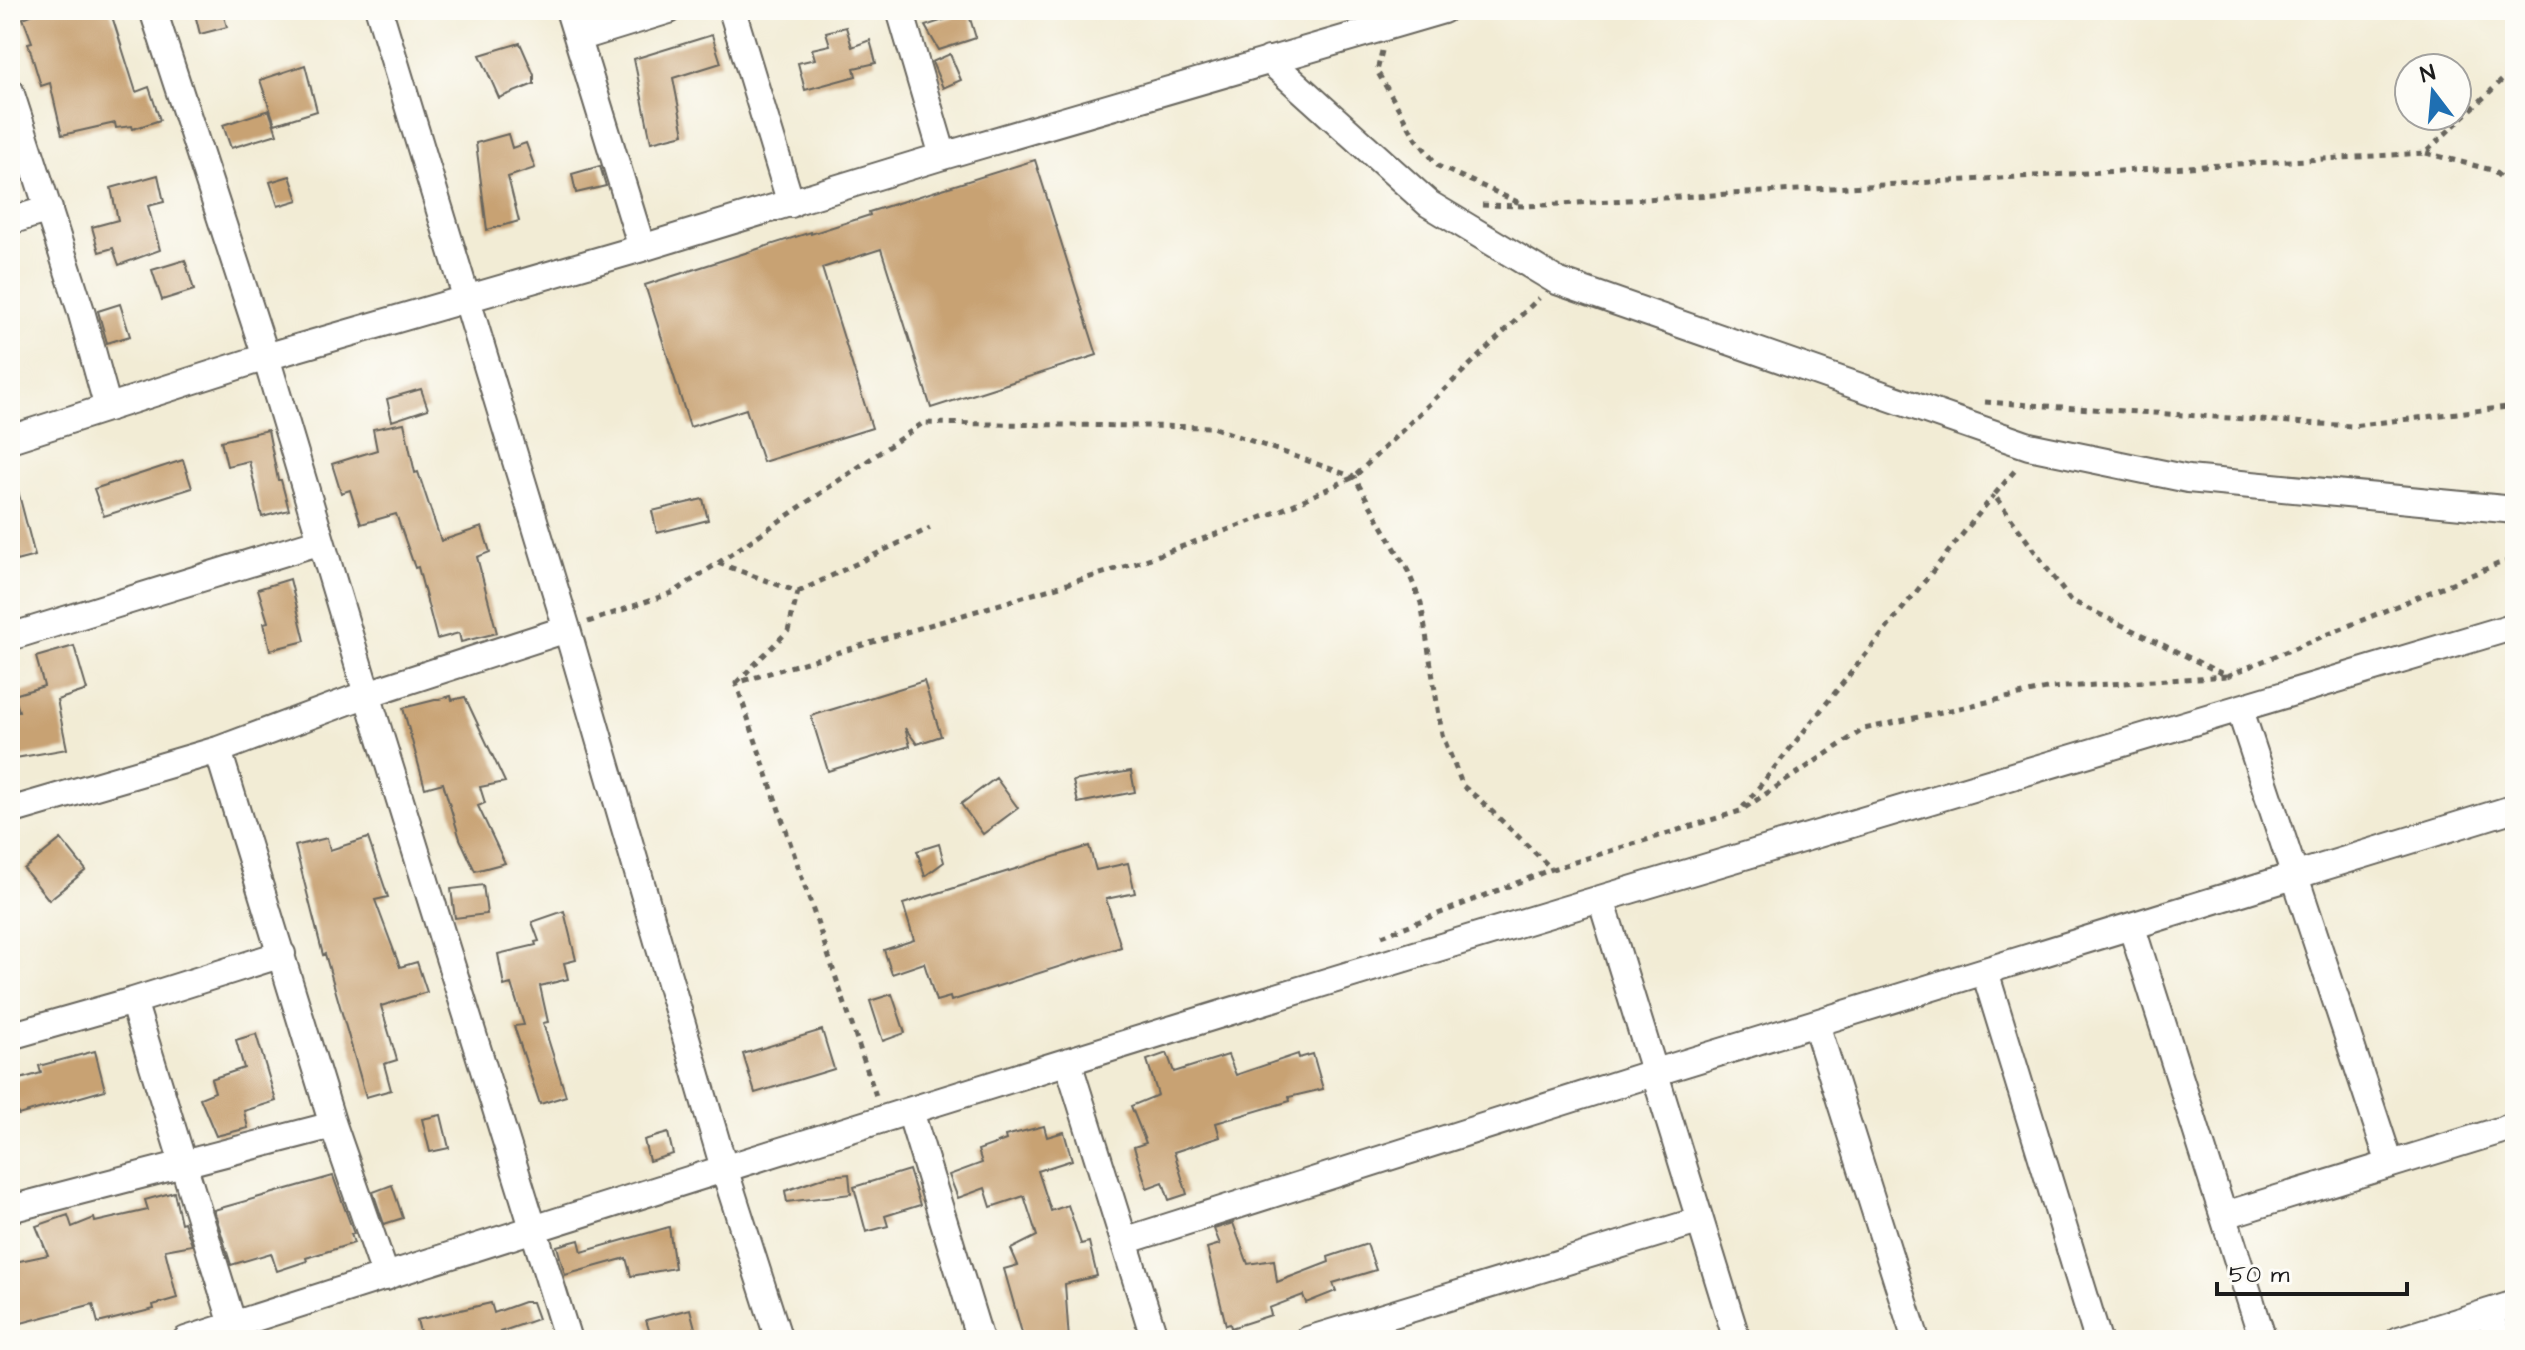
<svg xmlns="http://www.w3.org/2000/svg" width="2525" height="1350" font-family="'Architects Daughter',sans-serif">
	<rect width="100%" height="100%" fill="#fdfcf7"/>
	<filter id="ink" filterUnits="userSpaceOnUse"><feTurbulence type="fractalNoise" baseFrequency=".0125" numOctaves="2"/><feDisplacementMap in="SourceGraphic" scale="16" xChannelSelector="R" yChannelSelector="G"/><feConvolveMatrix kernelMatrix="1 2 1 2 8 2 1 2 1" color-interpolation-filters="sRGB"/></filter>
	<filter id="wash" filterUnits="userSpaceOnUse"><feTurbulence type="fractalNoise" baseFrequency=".006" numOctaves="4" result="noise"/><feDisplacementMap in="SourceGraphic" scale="32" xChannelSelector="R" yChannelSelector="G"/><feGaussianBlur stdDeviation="1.8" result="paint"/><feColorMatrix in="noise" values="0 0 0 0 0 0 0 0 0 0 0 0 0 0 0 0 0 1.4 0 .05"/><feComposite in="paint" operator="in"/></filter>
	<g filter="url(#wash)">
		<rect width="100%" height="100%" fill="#f2ecd5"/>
		<g id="blocks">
			<!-- building -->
			<path fill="#c8a273" d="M44 10H110L136 92 149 87 160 120 133 129 132 126 116 128 115 123 62 135 50 83 41 86 28 43 32 42 23 18Z
				M194 10H222L227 27 200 34Z
				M968 12 976 38 939 50 925 26Z
				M846 27 852 47 870 40 876 63 854 68 856 76 805 90 798 63 815 59 812 49 830 45 826 32Z
				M712 35 721 63 673 78 684 134 651 142 634 59Z
				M520 43 534 75V84L499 98 480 55Z
				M950 54 961 80 943 88 932 62Z
				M305 65 317 111 275 124 260 80Z
				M269 110 277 134 231 148 223 125Z
				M508 134 512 148 526 143 535 168 508 177 519 221 487 230 476 143Z
				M1035 160 1097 355 931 408 881 249 822 268 872 428 763 462 746 409 690 427 645 285 811 232V234L870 215 869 212Z
				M600 166 606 186 576 193 572 174Z
				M158 175 164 202 148 206 160 250 119 265 113 248 99 252 92 227 118 220 111 188Z
				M290 176 298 200 278 206 270 182Z
				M185 260 194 290 162 300 152 270Z
				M120 304 130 336 107 343 98 311Z
				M421 389 428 409 392 421 387 399Z
				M404 423 415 473 418 472 441 541 482 527 490 552 477 557 497 633 461 642 459 633 437 639 418 567 415 568 396 514 361 524 350 490 341 493 332 464 377 450 373 429Z
				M268 430 278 480H281L289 510 262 517 249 461 227 466 221 441Z
				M183 460 192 488 104 516 94 489Z
				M17 487 35 556 16 561 10 538V488Z
				M703 499 708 520 657 533 652 511Z
				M290 579 305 641 270 650 264 623 268 622 258 589Z
				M74 646 87 690 57 700 67 749 10 759V713L19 711 14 695 44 686 36 657Z
				M924 681 941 736 917 744 905 728 910 746 828 771 811 716Z
				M451 696 452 700 465 697 505 782 480 787 485 803 478 806 505 863 475 871 460 839 443 783 425 788 403 708Z
				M1131 771 1135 792 1078 803 1073 781Z
				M996 778 1018 808 983 834 961 804Z
				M327 838 330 850 368 838 388 897 375 900 400 967 417 962 427 992 381 1006 397 1060 384 1064 391 1090 366 1097 325 954 323 955 295 846Z
				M61 839 86 870 49 900 24 869Z
				M939 844 944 862 925 876 917 851Z
				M1089 846 1096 870 1128 863 1135 893 1106 899 1121 947 951 1001 950 997 936 1001 924 963 892 974 884 950 914 940 903 904Z
				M483 885 487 914 455 918 451 889Z
				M564 911 576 960 564 963 568 979 540 986 548 1022 543 1023 566 1096 540 1104 514 1026 524 1025 511 984 504 986 498 954 536 945 535 942 539 941 532 922Z
				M892 994 905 1033 883 1041 870 1001Z
				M822 1030 834 1069 755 1093 743 1054Z
				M256 1034 276 1101 244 1111 248 1128 216 1136 200 1098 215 1092 211 1079 244 1068 236 1040Z
				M95 1051 105 1090 18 1115 10 1082 41 1073 39 1066Z
				M1167 1053 1174 1072 1228 1055 1236 1075 1298 1054 1299 1058 1313 1054 1323 1089 1289 1097 1290 1101 1216 1123 1220 1137 1174 1152 1187 1194 1169 1200 1163 1182 1147 1188 1134 1147 1146 1143 1131 1106 1158 1095 1147 1060Z
				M441 1115 449 1148 430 1152 422 1119Z
				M1044 1126 1047 1137 1064 1132 1072 1160 1038 1171 1051 1211 1068 1205 1081 1244 1089 1242 1097 1276 1065 1284 1069 1340H1024L1004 1269 1018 1265 1011 1249 1037 1236 1024 1196 991 1207 985 1188 958 1198 949 1175 982 1163 978 1150 1006 1140 1005 1136Z
				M668 1133 673 1154 649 1161 644 1140Z
				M909 1170 920 1205 885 1216 888 1226 866 1232 854 1187Z
				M849 1174 851 1194 787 1202 785 1191 828 1176Z
				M333 1176 354 1234H351L354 1243 306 1258 307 1261 277 1271 271 1253 231 1265 214 1210Z
				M392 1185 403 1218 384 1224 373 1192Z
				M174 1192 181 1223 184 1222 192 1245 165 1250 177 1298 153 1305 154 1309 98 1323 93 1304 10 1326V1263L48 1255 36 1226 68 1215 72 1227 94 1218 95 1222 148 1210 145 1200Z
				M1233 1223 1248 1264 1274 1260 1277 1282 1329 1262 1328 1257 1367 1244 1376 1270 1333 1283 1336 1291 1306 1303 1303 1295 1269 1308 1271 1315 1231 1328 1230 1324 1226 1325 1207 1248 1220 1244 1214 1229Z
				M669 1227 675 1268 631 1276 626 1258 565 1275 557 1246 579 1240 582 1252Z
				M524 1302H532L538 1319 500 1332 502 1340H422L417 1320 491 1303 494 1313Z
				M690 1309 696 1332 664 1340H652L646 1320Z"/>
		</g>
	</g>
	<g filter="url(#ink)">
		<use href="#blocks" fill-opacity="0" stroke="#67655d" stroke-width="2"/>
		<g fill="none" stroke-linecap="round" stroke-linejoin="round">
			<defs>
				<path id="minor" d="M153 10 266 357 367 694 568 1340
					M379 10 567 629 724 1168 779 1340
					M569 10 642 248
					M732 10 791 204
					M900 10 943 156
					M578 38 669 10
					M1269 60 1429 204 1557 281 2029 446 2188 479 2515 510
					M10 91 81 311 108 408
					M10 221 49 209
					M10 439 266 357 642 248 943 156 1443 10
					M10 637 321 541
					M2240 710 2390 1164
					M218 750 333 1125 386 1277
					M10 811 218 750 367 694 567 629
					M1601 899 1737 1340
					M2132 928 2263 1340
					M1985 972 2098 1340
					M133 1001 233 1325
					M1816 1024 1916 1340
					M10 1036 133 1001 282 954
					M1068 1062 1155 1340
					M910 1111 980 1340
					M10 1209 333 1125
					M2225 1215 2515 1126
					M1124 1241 1653 1073 2515 808
					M2489 1312 2498 1340
					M186 1340C656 1189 1127 1041 1600 899 1905 807 2211 719 2515 626
					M1308 1340 1698 1221
					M2399 1340 2515 1304"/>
			</defs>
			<!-- minor casing -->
			<use href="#minor" stroke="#67655d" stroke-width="30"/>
			<!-- path -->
			<path stroke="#67655d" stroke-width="5" stroke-dasharray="6 6" stroke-linecap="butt" d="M1382 51 1377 71 1415 137 1438 166 1522 204
				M2426 153 2492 170 2515 189
				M1482 205 1526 206 2425 153 2515 68
				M1985 402 2352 426 2515 406
				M718 563 923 423 1212 427 1354 477 1408 571 1421 603 1442 734 1463 786 1479 799 1552 869 1740 811 1864 729 2051 688 2227 676 2070 600 1994 495 2017 468
				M798 592 930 528
				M588 622 674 592 718 563 798 592 788 631 737 682
				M2227 676 2498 564 2515 559
				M1743 807 1994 495
				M1382 936 1552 869
				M876 1096 736 683 1137 563 1279 511 1354 477 1539 298"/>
			<!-- minor -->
			<use href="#minor" stroke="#fff" stroke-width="26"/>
		</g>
	</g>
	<!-- margin -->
	<rect width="2525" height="1350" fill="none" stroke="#fdfcf7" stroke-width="40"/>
	<!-- north arrow -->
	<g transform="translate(2433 92) rotate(344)"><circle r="38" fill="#fdfcf7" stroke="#a3a29f" stroke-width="2"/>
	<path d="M0-6L14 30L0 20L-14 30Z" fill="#1f6fb2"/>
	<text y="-12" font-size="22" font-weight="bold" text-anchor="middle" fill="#1c1c1c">N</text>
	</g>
	<!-- scale -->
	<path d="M2217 1282v12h190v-12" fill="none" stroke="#1c1c1c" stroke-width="4"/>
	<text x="2229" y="1282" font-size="24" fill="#1c1c1c" stroke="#fdfcf7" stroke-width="6" paint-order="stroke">50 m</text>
</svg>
